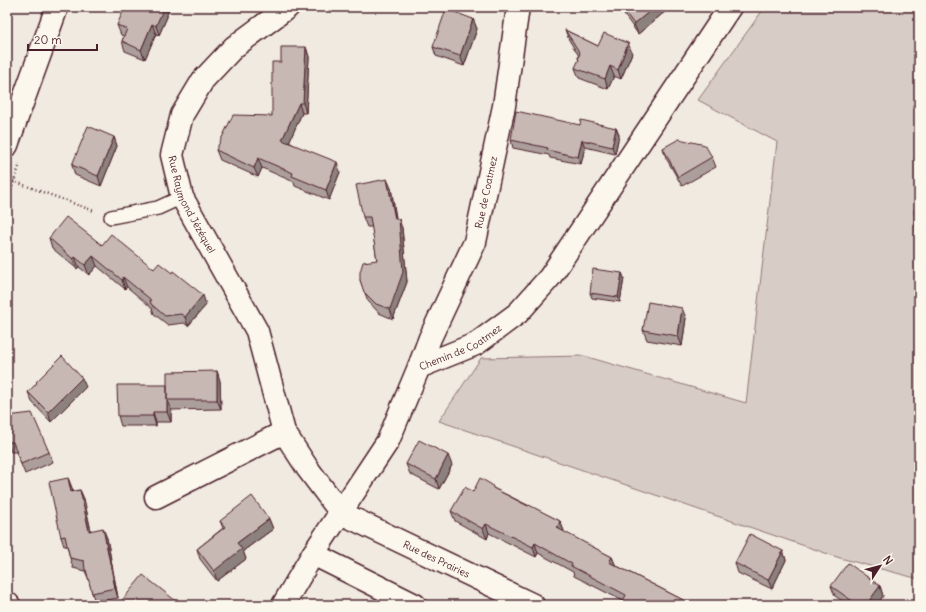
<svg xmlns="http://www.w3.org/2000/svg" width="926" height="612" font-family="Delius,sans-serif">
	<rect width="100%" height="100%" fill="#f0eae0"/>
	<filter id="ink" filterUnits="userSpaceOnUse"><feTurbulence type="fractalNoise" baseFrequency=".025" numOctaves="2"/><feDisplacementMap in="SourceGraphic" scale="8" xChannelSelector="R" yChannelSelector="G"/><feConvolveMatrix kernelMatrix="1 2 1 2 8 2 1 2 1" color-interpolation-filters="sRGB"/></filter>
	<g filter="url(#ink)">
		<!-- green -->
		<path fill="#d8ccc6" stroke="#917678" d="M765 7H919V579L840 558 439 421 481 358 584 356 746 403 777 142 698 100Z"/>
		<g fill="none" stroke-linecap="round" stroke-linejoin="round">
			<defs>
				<path id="lane" d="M111 217 158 208 182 197"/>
				<g id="street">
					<path id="s1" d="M288 7 234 47 203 80 182 115 172 155 182 197 257 331 284 432 308 469 341 513 533 605"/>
					<path id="s2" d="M419 367 430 338 475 242 504 106 518 7"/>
					<path d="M156 497 284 432"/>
					<path d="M313 554 415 605"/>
					<path id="s3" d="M283 605 313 554 388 441 419 367 476 344 518 313 550 277 730 7"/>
				</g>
				<path id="secondary" d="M7 145 57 7
					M7 603 9 605"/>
			</defs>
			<!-- lane casing -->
			<use href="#lane" stroke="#4a1f2b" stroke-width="16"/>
			<!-- street casing -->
			<use href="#street" stroke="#4a1f2b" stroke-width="25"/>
			<!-- secondary casing -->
			<use href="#secondary" stroke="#4a1f2b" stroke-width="25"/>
			<!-- path -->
			<path stroke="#4a1f2b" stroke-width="2.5" stroke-dasharray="1 3" stroke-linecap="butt" d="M13 181 94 211
				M7 202 20 164"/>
			<!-- lane -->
			<use href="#lane" stroke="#fbf7ec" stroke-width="13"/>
			<!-- street -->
			<use href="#street" stroke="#fbf7ec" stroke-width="22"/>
			<!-- secondary -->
			<use href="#secondary" stroke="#fbf7ec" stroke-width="22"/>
		</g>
		<!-- wall -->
		<path fill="#ac9e9a" stroke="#4a1f2b" d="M620 7H673L668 11 667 10 638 34 622 12Z
			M167 15V17L159 35 156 34 145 59 125 51 122 41 124 36 121 35 117 25Z
			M473 19 477 29 464 66 436 56 433 47Z
			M565 30 598 46 632 53 621 79 614 76 608 89 579 78 575 68 579 61 578 58 579 56 569 40Z
			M306 47 309 57 306 113H302L289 142 340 172 329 200 295 186 294 182 262 168 258 177 220 160 216 150 272 116 281 62Z
			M580 125 616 128 619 135 615 154 585 147 581 164 550 158 549 155 513 148 511 140Z
			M114 137 117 146 101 186 75 175 72 165Z
			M663 148 712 157 716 167 682 186 666 158Z
			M391 188 396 219 402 228 407 282 393 319 379 313 368 301 360 280 377 260 372 227H367L363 217Z
			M919 210V252L917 246Z
			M49 238 102 245 154 269 206 305 188 326 184 323 168 325 154 314 152 308 127 287 125 289 97 266 89 275 79 267 77 269 52 248Z
			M622 273 624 278 620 302 592 298 590 293Z
			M686 318 682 346 647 340 643 330Z
			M217 371 220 381 221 409 171 410V409V422H156V426H121L118 416 167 385Z
			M36 382 86 387 51 422 32 402 28 392 37 383Z
			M7 416 49 452 53 462 25 474 16 452H11L7 442Z
			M406 464 452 465 439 489 410 474Z
			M68 478 73 491 80 490 84 499 91 531 107 538 118 598 95 602 92 593 89 580 85 571 73 568 70 558 67 546H64L61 537Z
			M493 488 560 521 564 531 563 532 612 557 615 565 693 605H624L623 601 574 576 573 572 538 553 536 557 489 533 487 539 455 521 451 511 473 492Z
			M269 519 273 529 243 551 246 559 217 581 200 559 197 549 223 528 220 521Z
			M783 551 786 560 772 589 738 573 735 563Z
			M831 586H880L883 596 877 605H848L835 596Z"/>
		<!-- shaded-wall -->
		<path fill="#8c817d" stroke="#4a1f2b" d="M163 7H170L167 15V17L159 35 156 26Z
			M655 7H666L667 10 638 34 634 24Z
			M667 7H673L668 11Z
			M473 19 477 29 464 66 460 56Z
			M152 24 156 34 145 59 141 50Z
			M628 43 632 53 621 79 618 70Z
			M306 47 309 57 306 113 303 103Z
			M610 66 614 76 608 89 605 79Z
			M299 103 302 113 286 149 282 140Z
			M616 128 619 135 615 154 612 147Z
			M114 137 117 146 101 186 98 176Z
			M582 140 585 147 581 164 578 157Z
			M258 158 262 168 258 177 254 168Z
			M337 162 340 172 329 200 326 190Z
			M387 179 391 188 398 229 395 219Z
			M399 219 402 228 407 282 393 319 390 309Z
			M93 256 97 266 89 275 85 265Z
			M75 257 79 267 77 269 73 259Z
			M622 273 624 278 620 302 618 297Z
			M123 277 127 287 125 289 122 280Z
			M203 295 206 305 188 326 185 317Z
			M682 308 686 318 682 346 678 336Z
			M217 371 220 381 221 409 217 400Z
			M82 378 86 387 51 422 48 412Z
			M167 400 171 409V422L167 412Z
			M153 412 156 422V426L153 416Z
			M448 455 452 465 439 489 436 479Z
			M68 478 72 488 75 502 71 492Z
			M80 490 84 499 93 541 89 531Z
			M269 519 273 529 243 551 246 559 217 581 214 571 237 543Z
			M560 521 564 531 560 538 557 528Z
			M486 524 489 533 487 539 483 529Z
			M103 528 107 538 118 598 115 588Z
			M535 543 538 553 536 557 533 547Z
			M783 551 786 560 772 589 768 580Z
			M612 557 616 566 609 562Z
			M880 586 883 596 877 605H866Z"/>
		<!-- building -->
		<path fill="#c8b8b3" stroke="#4a1f2b" d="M125 7H164L156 26 152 24 141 50 122 41 127 29 117 25Z
			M621 7H655L634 24Z
			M446 9 473 19 460 56 433 47Z
			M565 30 598 46 604 33 628 43 618 70 610 66 605 79 575 68 579 59 578 58 580 53Z
			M281 47H306L303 103H299L282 140 337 162 326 190 292 176 293 173 258 158 254 168 216 150 233 115 272 116V62H281Z
			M516 111 580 125 581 120 616 128 612 147 582 140 578 157 547 150 548 148 511 140Z
			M88 126 114 137 98 176 72 165Z
			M679 139 705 145 712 157 678 177 663 148Z
			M387 179 395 219H399L403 272 390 309 376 304 364 292 360 280V272L363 262 377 260 370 217H363L356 185Z
			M914 210H919V246H917Z
			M66 217 102 245 111 234 154 269 159 263 172 273 173 271 203 295 185 317 181 314 165 316 151 304 150 299 123 277 122 280 93 256 85 265 75 257 73 259 49 238Z
			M593 269 622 273 618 297 590 293Z
			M648 302 682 308 678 336 643 330Z
			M62 356 82 378 48 412 28 392 37 383 36 382Z
			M217 371V400H167V372Z
			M117 385H167V412H153V416H118Z
			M32 413 49 452 21 464 13 442H7V416Z
			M419 440 448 455 436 479 406 464Z
			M68 478 71 492 80 490 89 531 103 528 115 588 92 593 86 570H85L84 561 70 558 65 536 61 537 49 482Z
			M480 478 492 485 493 488 528 506 529 505 560 521 557 528 612 557 609 562 693 605H630L623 601 626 595 571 566 572 564 535 543 533 547 486 524 483 529 451 511 465 487 473 492Z
			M252 496 269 519 237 543 242 549 214 571 197 549 225 527 220 521Z
			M750 534 783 551 768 580 735 563Z
			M848 563 880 586 866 605H858L831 586Z
			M143 575 181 605H121L119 604Z"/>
	</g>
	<g text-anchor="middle" stroke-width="4" stroke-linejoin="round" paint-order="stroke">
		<!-- street labels -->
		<g font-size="10" fill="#4a1f2b" stroke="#fbf7ec">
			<text dy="4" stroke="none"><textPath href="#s2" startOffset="188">Rue de Coatmez</textPath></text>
			<text dy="4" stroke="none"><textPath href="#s1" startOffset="248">Rue Raymond Jézéquel</textPath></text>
			<text dy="4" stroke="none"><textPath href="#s3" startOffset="321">Chemin de Coatmez</textPath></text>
			<text dy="4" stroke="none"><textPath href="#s1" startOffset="701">Rue des Prairies</textPath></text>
		</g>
	</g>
	<!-- margin -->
	<rect width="926" height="612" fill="none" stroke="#fbf7ec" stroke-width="24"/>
	<rect x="12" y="12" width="902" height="588" fill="none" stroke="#4a1f2b" stroke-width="1.5" filter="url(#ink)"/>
	<!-- north arrow -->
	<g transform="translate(880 566) rotate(54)" stroke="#fbf7ec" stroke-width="3" paint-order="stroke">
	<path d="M0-3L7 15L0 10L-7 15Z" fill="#4a1f2b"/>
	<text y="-6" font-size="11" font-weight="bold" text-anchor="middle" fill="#4a1f2b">N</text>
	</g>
	<!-- scale -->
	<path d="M28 44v6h69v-6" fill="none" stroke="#4a1f2b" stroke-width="2"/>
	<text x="34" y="44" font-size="12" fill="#4a1f2b" stroke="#fbf7ec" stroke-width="3" paint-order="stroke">20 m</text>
</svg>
